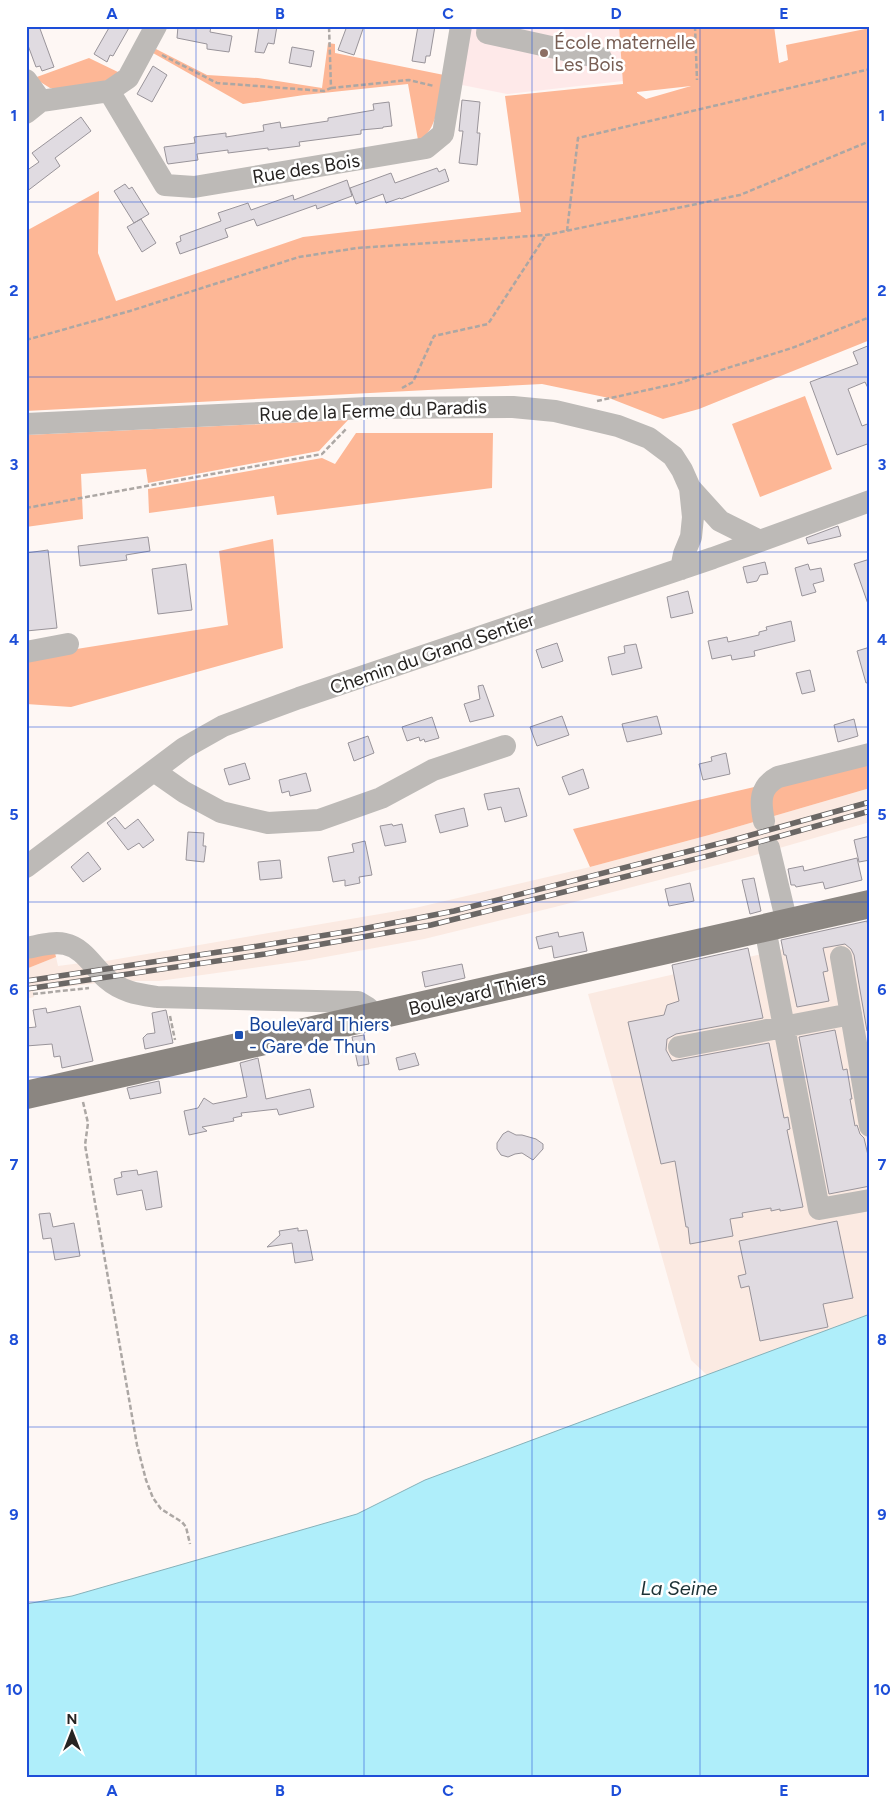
<svg xmlns="http://www.w3.org/2000/svg" width="896" height="1804" font-family="Figtree,sans-serif">
	<rect width="100%" height="100%" fill="#fef7f4"/>
	<!-- built -->
	<path fill="#fbeae2" d="M870 788V822L748 857 555 907 424 939 309 960 159 981H124L100 962 415 908 590 867 709 835Z
		M870 929V1314L707 1375 691 1360 588 994Z
		M56 957 58 966 81 963 98 983 33 991 34 997 26 999V969Z"/>
	<!-- education -->
	<path fill="#fee9e9" d="M471 26H619L623 81 507 94 462 85Z"/>
	<!-- green -->
	<path fill="#fdb796" fill-rule="evenodd" d="M619 26H774L779 63 788 60 786 45 870 28V340L699 409 663 419 609 398 542 384 26 411V231L99 191 98 253 116 301 303 237 521 212 505 96 623 84ZM691 86 646 99 637 93V92Z
		M328 43 335 44V53L444 75C441 92 437 135 418 140L408 84 304 95 243 104 153 53 156 49 207 75 258 78 322 88Z
		M89 58 120 73 110 81 59 89 50 88 34 78Z
		M805 396 832 469 760 497 732 424Z
		M348 420 319 451 148 483 146 469 81 474 83 519 26 527V435Z
		M356 433H493L492 488 277 515 274 496 149 513 148 489 322 458 335 464Z
		M273 539 283 648 71 707 26 704V657L228 625 219 551Z
		M870 760V788L709 835 590 867 573 829Z
		M55 953 56 957 26 969V957Z"/>
	<!-- water -->
	<path fill="#afeefa" stroke="#86b1b9" d="M870 1314V1778H26V1604L72 1596 357 1514 425 1480Z"/>
	<!-- building -->
	<path fill="#e0dbe1" stroke="#99949a" d="M26 26H39L54 67 42 71 40 66 36 67 26 40Z
		M110 26H130L113 56 110 55 107 62 94 54Z
		M178 26H211L210 32 232 36 229 52 207 49V44L177 38Z
		M259 26H277L274 44 268 43 264 53 255 52Z
		M347 26H364L354 55 338 50Z
		M418 26H435L430 56H426L425 63 412 61Z
		M292 47 314 51 311 67 289 63Z
		M153 66 167 75 152 102 137 94Z
		M462 100 480 102 477 133H480L477 165 459 163 463 131H459Z
		M389 102 392 126 383 127V128L361 130V134L299 142 300 146 268 150V148L228 153V150L197 154 198 160 168 164 167 162 164 147 195 143 194 137 226 133V137L264 131 263 125 280 122 281 128 328 121V118L374 110 373 104Z
		M81 117 91 131 55 158 60 166 26 192V171L39 162 32 153Z
		M437 168 439 172 445 169 449 181 401 199 400 198 386 203 383 194 356 204 350 188 391 173 395 183Z
		M347 180 352 196 317 209 316 205 257 226 254 219 225 229 228 237 180 254 176 243 181 241 180 236 221 221 218 213 248 203 251 210 293 195 294 200Z
		M125 184 129 189 132 187 149 214 134 223 114 191Z
		M141 219 156 243 142 252 127 227Z
		M870 345V392L865 382 848 389 862 426 870 423V443L837 455 810 382 858 364 853 352Z
		M838 526 841 536 808 544 806 538Z
		M148 537 150 551 126 555 127 560 80 566 78 546Z
		M48 550 57 628 26 631V553Z
		M870 559V603L868 604 854 564Z
		M765 562 768 574 760 575 757 581 747 583 743 567Z
		M186 564 192 610 158 614 152 569Z
		M808 564 810 570 821 568 824 581 813 584 816 592 802 596 795 568Z
		M688 591 693 613 671 618 667 597Z
		M791 621 795 641 754 651 755 656 732 660 731 655 712 659 708 641 727 637 728 642 759 635V632L767 630 766 627Z
		M557 643 563 661 542 668 536 650Z
		M636 644 642 668 612 675 608 657 625 653 624 646Z
		M870 647V682L866 683 857 651Z
		M810 670 815 691 802 694 796 673Z
		M483 685 494 716 470 722 464 704 480 699 478 686Z
		M562 716 569 735 537 746 530 727Z
		M657 716 662 734 627 742 622 724Z
		M432 717 439 738 425 742 424 739 420 741 419 737 407 741 402 727Z
		M854 719 858 736 838 742 834 725Z
		M368 736 374 753 354 761 348 743Z
		M726 753 730 774 703 780 699 764 712 761 711 757Z
		M245 763 250 779 229 785 224 769Z
		M583 769 589 788 569 795 562 777Z
		M306 773 311 791 290 796 289 791 282 793 279 780Z
		M519 788 527 816 505 822 501 807 488 810 484 794Z
		M464 808 468 826 440 833 435 815Z
		M115 817 125 829 138 819 154 840 143 848 139 843 128 850 107 823Z
		M392 824 393 826 402 824 406 842 385 846 380 826Z
		M188 832 204 833 203 846H206L204 862 186 860Z
		M870 836V860L859 862 854 840Z
		M365 841 372 875 359 877 360 883 345 886V880L333 882 328 857 354 852 352 844Z
		M88 852 101 869 83 882 71 867Z
		M857 858 862 880 825 889 823 882 796 887 795 885H791L788 869 803 866 804 871Z
		M280 860 282 878 260 880 258 862Z
		M754 878 761 911 750 914 742 880Z
		M690 883 694 901 669 906 665 889Z
		M867 921 870 938V1030L867 1031 854 955 851 949 845 944 823 948 828 971 823 972 829 1001 797 1007 786 955H784L781 940Z
		M558 932 559 937 583 932 587 951 554 958 552 946 539 949 536 937Z
		M748 948 763 1018 676 1034 667 1039 666 1050 672 1061 769 1043 784 1118 788 1117 790 1129 787 1130 803 1207 780 1211V1209L771 1211V1208L742 1213 743 1217 730 1219 733 1236 690 1244 688 1227H686L675 1161 661 1164 628 1022 664 1015 667 1005 679 1001 672 965Z
		M462 964 465 978 425 987 422 972Z
		M80 1006 93 1061 62 1068 60 1056 54 1057 52 1044 26 1046V1028L36 1027 33 1010 46 1008 47 1013Z
		M166 1010 173 1043 145 1049 143 1038 147 1034 155 1033 152 1013Z
		M835 1030 843 1070 847 1069 852 1099H850L855 1126 857 1125 860 1134 864 1138 870 1164V1186L829 1194 799 1037Z
		M364 1035 369 1064 358 1066 352 1037Z
		M415 1053 419 1065 399 1070 396 1058Z
		M258 1058 266 1099 310 1089 314 1107 279 1115 277 1109 241 1113 242 1116 233 1118 234 1121 202 1127 207 1131 189 1135 184 1111 198 1108 204 1098 213 1104 247 1097 240 1063Z
		M159 1081 161 1093 130 1099 127 1088Z
		M508 1131 516 1135H522L536 1139 543 1144V1149L533 1160 522 1153 515 1154 508 1157 501 1155 497 1149V1143L503 1134Z
		M137 1170 138 1175 157 1171 162 1207 146 1210 142 1190 117 1195 114 1179 122 1177 121 1172Z
		M50 1213 53 1227 74 1223 80 1256 55 1260 51 1238 43 1239 39 1214Z
		M837 1221 853 1298 823 1304 828 1327 760 1341 749 1286 741 1288 738 1276 746 1274 739 1241Z
		M298 1228V1231L307 1230 313 1260 295 1263 292 1243 267 1247 280 1235 279 1231Z"/>
	<g fill="none" stroke-linecap="round" stroke-linejoin="round">
		<!-- path -->
		<path stroke="#aca7a4" stroke-width="2.5" stroke-dasharray="5 2.5" stroke-linecap="butt" d="M695 26 697 80
			M162 55 217 83 324 91 331 88 329 26
			M331 88 409 80 434 86
			M567 231 578 138 870 69
			M26 340 130 311 299 257 357 248 546 235 740 195 870 141
			M402 388 413 382 434 336 488 324 546 235
			M597 401 679 383 792 348 870 317
			M26 508 322 454 347 428
			M33 994 89 988
			M170 1016 175 1040
			M83 1102 88 1123 85 1145 137 1445 146 1480 153 1498 161 1509 182 1522 186 1527 190 1544"/>
		<!-- minor -->
		<path stroke="#bdbab7" stroke-width="22" d="M488 26 487 33 601 58
			M26 80 41 101
			M109 91 165 185 194 187 426 148 443 134 461 26
			M26 113 41 101 109 91 128 78 156 26
			M26 424 367 408 513 407 555 411 618 426 649 438 673 456 682 470 690 488 720 521 760 541
			M681 569 684 554 691 537 693 517 690 488
			M26 652 68 644
			M154 771 184 792 221 812 268 823 319 820 381 798 433 770 505 746
			M764 821C760 802 759 787 778 777L870 754
			M769 848 787 923
			M26 867 184 748 223 726 299 698 713 558 870 501
			M765 928 819 1209 870 1200
			M26 948C38 946 53 941 65 944 84 948 93 967 107 979 122 992 138 994 157 997L358 1002 368 1008 371 1017
			M841 957 858 1055 870 1053
			M679 1047 851 1014
			M858 1055 870 1126"/>
		<!-- major -->
		<path stroke="#8b8681" stroke-width="28" d="M26 1095 870 904"/>
		<defs>
			<path id="rail" d="M26 981 252 947 357 930 454 911 733 840 870 802
				M26 989 265 954 431 925 712 855 870 811"/>
		</defs>
		<!-- rail casing -->
		<use href="#rail" stroke="#6b6765" stroke-width="5.5"/>
		<!-- rail -->
		<use href="#rail" stroke="#fff" stroke-width="4" stroke-dasharray="11" stroke-linecap="butt"/>
	</g>
	<!-- grid -->
	<path fill="none" stroke="#1d4ed8" stroke-width="1" stroke-opacity="0.55" d="M196 26V1778M364 26V1778M532 26V1778M700 26V1778M26 202H870M26 377H870M26 552H870M26 727H870M26 902H870M26 1077H870M26 1252H870M26 1427H870M26 1602H870"/>
	<!-- markers -->
	<circle fill="#8d6e63" stroke="#fff" stroke-width="2" cx="544" cy="53" r="5"/>
	<rect fill="#1a4fb4" stroke="#fff" stroke-width="2" x="234" y="1030" width="10" height="10" rx="2.5"/>
	<g text-anchor="middle" stroke-width="5" stroke-linejoin="round" paint-order="stroke">
		<!-- education labels -->
		<g font-size="19" fill="#785e54" stroke="#fff" text-anchor="start">
			<text x="554" y="49">École maternelle<tspan x="554" dy="22">Les Bois</tspan></text>
		</g>
		<!-- street labels -->
		<g font-size="19" fill="#272422" stroke="#fff">
			<text transform="translate(306 168) rotate(-9)" y="7">Rue des Bois</text>
			<text transform="translate(373 410) rotate(-2)" y="7">Rue de la Ferme du Paradis</text>
			<text transform="translate(432 653) rotate(-19)" y="7">Chemin du Grand Sentier</text>
			<text transform="translate(477 993) rotate(-13)" y="7">Boulevard Thiers</text>
		</g>
		<!-- transit labels -->
		<g font-size="19" fill="#164399" stroke="#fff" text-anchor="start">
			<text x="249" y="1031">Boulevard Thiers<tspan x="249" dy="22">- Gare de Thun</tspan></text>
		</g>
		<!-- water labels -->
		<g font-size="20" font-style="italic" fill="#1c3135" stroke="#fff">
			<text x="679" y="1595">La Seine</text>
		</g>
	</g>
	<!-- border -->
	<rect width="896" height="1804" fill="none" stroke="#ffffff" stroke-width="55"/>
	<!-- north arrow -->
	<g transform="translate(72 1732)" stroke="#ffffff" stroke-width="4" paint-order="stroke">
	<path d="M0-4L9 19L0 12L-9 19Z" fill="#272422"/>
	<text y="-8" font-size="14" font-weight="bold" text-anchor="middle" fill="#272422">N</text>
	</g>
	<rect x="28" y="28" width="840" height="1748" fill="none" stroke="#1d4ed8" stroke-width="2"/>
	<g font-size="16" text-anchor="middle" font-weight="bold" fill="#1d4ed8">
		<text x="112" y="19">A</text>
		<text x="280" y="19">B</text>
		<text x="448" y="19">C</text>
		<text x="616" y="19">D</text>
		<text x="784" y="19">E</text>
		<text x="14" y="121">1</text>
		<text x="882" y="121">1</text>
		<text x="14" y="296">2</text>
		<text x="882" y="296">2</text>
		<text x="14" y="470">3</text>
		<text x="882" y="470">3</text>
		<text x="14" y="645">4</text>
		<text x="882" y="645">4</text>
		<text x="14" y="820">5</text>
		<text x="882" y="820">5</text>
		<text x="14" y="995">6</text>
		<text x="882" y="995">6</text>
		<text x="14" y="1170">7</text>
		<text x="882" y="1170">7</text>
		<text x="14" y="1345">8</text>
		<text x="882" y="1345">8</text>
		<text x="14" y="1520">9</text>
		<text x="882" y="1520">9</text>
		<text x="14" y="1695">10</text>
		<text x="882" y="1695">10</text>
		<text x="112" y="1796">A</text>
		<text x="280" y="1796">B</text>
		<text x="448" y="1796">C</text>
		<text x="616" y="1796">D</text>
		<text x="784" y="1796">E</text>
	</g>
</svg>
